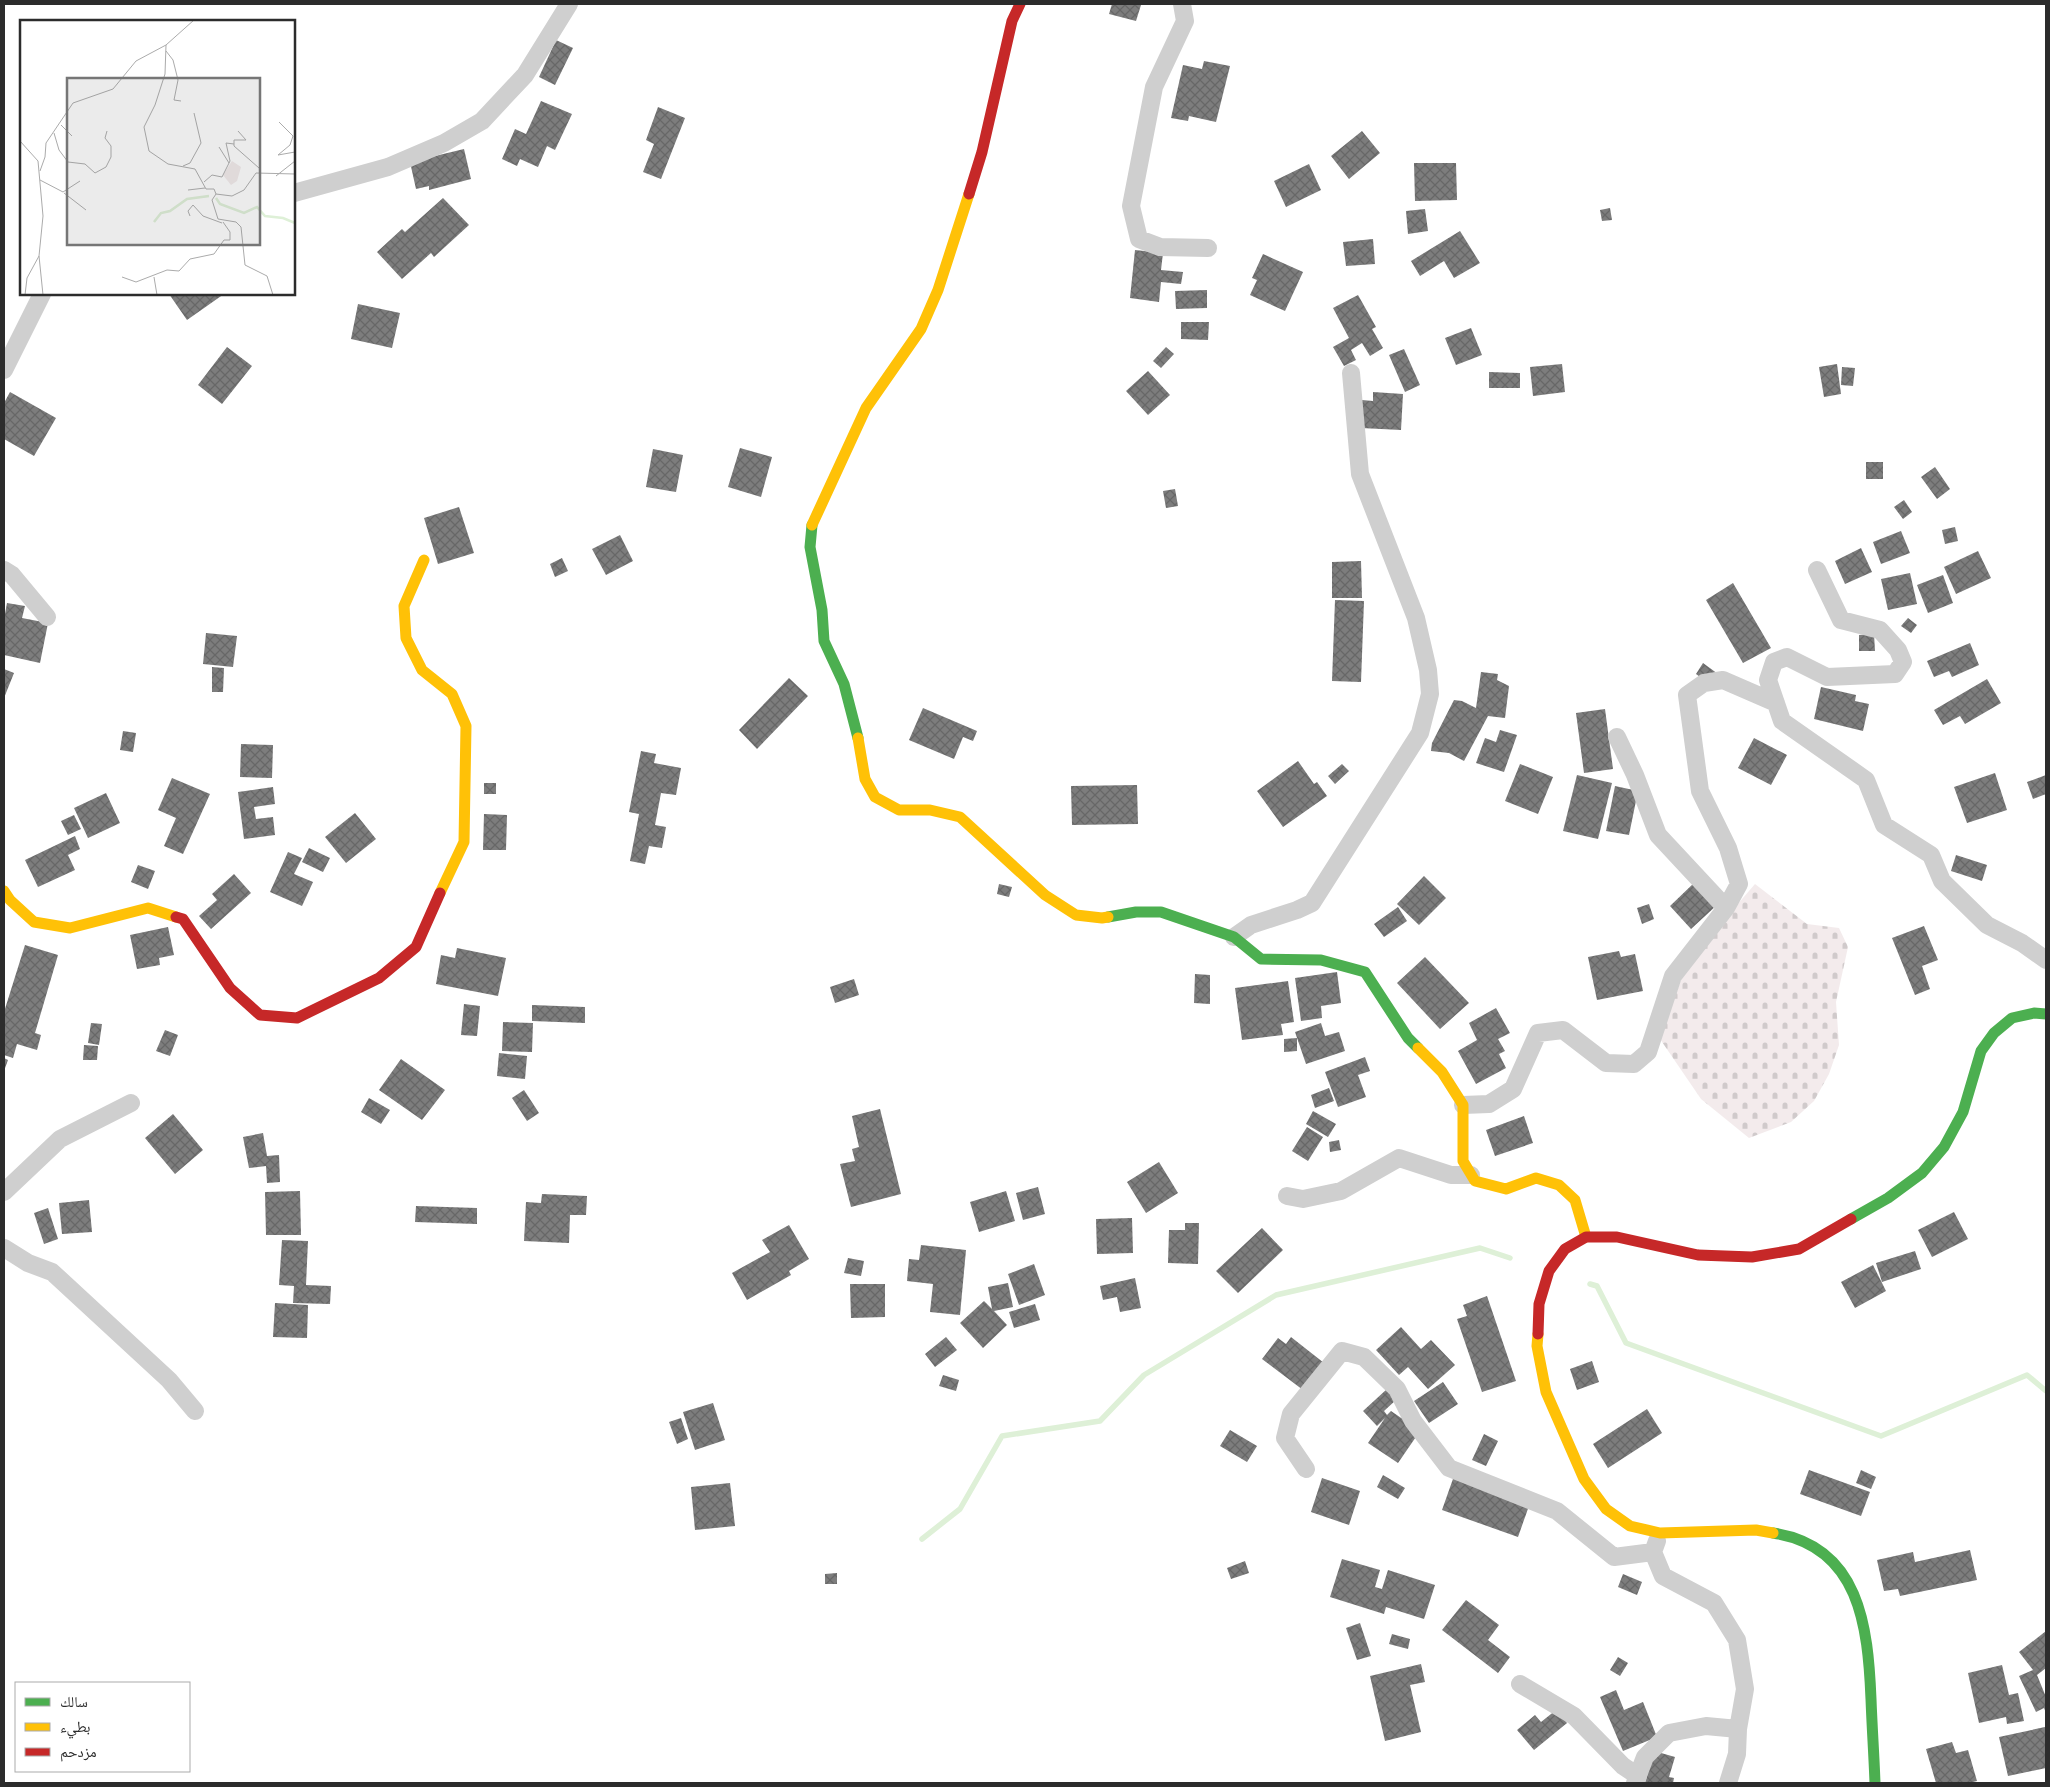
<svg xmlns="http://www.w3.org/2000/svg" width="2050" height="1787" font-family="'PT Sans Narrow','Noto Naskh Arabic',sans-serif">
	<defs>
		<pattern id="cemetery-stones" width="16" height="16" patternUnits="userSpaceOnUse" patternTransform="scale(1.25)"><rect width="16" height="16" fill="#f3ebec"/><path d="M2 7V4a2 2 0 0 1 4 0v3zM10 15v-3a2 2 0 0 1 4 0v3z" fill="#d0cacb"/></pattern>
		<pattern id="building-cross-hatch" width="8" height="8" patternUnits="userSpaceOnUse" patternTransform="scale(1.25)"><rect width="8" height="8" fill="#7d7d7d"/><path d="M0 0l8 8M0 8l8-8" fill="none" stroke="#676767"/></pattern>
	</defs>
	<rect width="100%" height="100%" fill="#fff"/>
	<!-- cemetery -->
	<path fill="url(#cemetery-stones)" d="M1755 884 1807 924 1839 928 1848 947 1836 1002 1839 1045 1829 1074 1814 1101 1791 1122 1749 1138 1701 1099 1660 1039 1687 963Z"/>
	<g fill="none" stroke-linecap="round" stroke-linejoin="round">
		<!-- stream -->
		<path stroke="#def0d7" stroke-width="5.5" d="M1590 1284 1597 1286 1626 1343 1881 1436 2027 1375 2046 1391
			M922 1539 960 1509 1002 1436 1100 1421 1144 1375 1276 1295 1480 1248 1510 1258"/>
	</g>
	<!-- building -->
	<path fill="url(#building-cross-hatch)" d="M1112 4 1141 5 1136 21 1109 14Z
		M556 40 573 48 555 85 539 77Z
		M1204 61 1230 66 1216 122 1189 116 1188 121 1171 118 1183 65 1202 69Z
		M541 101 572 114 555 150 547 146 538 167 520 159 517 166 502 159 515 129 526 134Z
		M658 107 685 118 661 179 643 172 654 144 646 140Z
		M1362 131 1380 153 1349 179 1331 156Z
		M464 149 471 179 429 190V186L416 189 410 162Z
		M1414 163H1456L1457 200 1415 201Z
		M1309 164 1321 190 1286 207 1274 181Z
		M443 198 469 225 434 257 431 253 402 279 377 252 402 229 405 232Z
		M1610 208 1612 220 1602 221 1600 210Z
		M1425 209 1428 231 1408 234 1406 211Z
		M1460 231 1480 263 1454 278 1444 261 1420 276 1411 261Z
		M1373 239 1375 264 1346 266 1343 242Z
		M1135 250 1163 253 1161 270 1183 272 1181 284 1161 282 1159 302 1130 298Z
		M1263 254 1303 272 1285 311 1250 295 1257 280 1252 278Z
		M1207 290V308L1176 309 1175 291Z
		M169 294H224L187 320Z
		M1358 295 1376 327 1372 329 1383 348 1370 356 1362 343 1351 350 1356 360 1344 366 1333 347 1349 338 1333 308Z
		M358 304 400 313 392 348 351 339Z
		M1181 322H1209L1208 340 1181 339Z
		M1471 328 1482 355 1456 365 1445 338Z
		M227 347 252 366 222 404 198 385Z
		M1166 347 1174 354 1161 368 1153 361Z
		M1404 349 1420 385 1405 392 1389 355Z
		M1562 364 1565 392 1533 396 1530 367Z
		M1837 364 1841 394 1824 397 1819 367Z
		M1842 367 1855 368 1853 386 1841 385Z
		M1148 371 1170 395 1148 415 1126 391Z
		M1489 372 1520 373V388H1489Z
		M10 392 56 418 34 456 4 439V403Z
		M1373 392 1403 394 1401 430 1361 428 1362 400 1373 401Z
		M740 448 772 457 761 497 728 487Z
		M653 449 683 455 676 492 646 487Z
		M1866 462H1883V479H1866Z
		M1935 467 1950 489 1937 499 1921 477Z
		M1175 489 1178 506 1166 508 1163 491Z
		M1904 500 1912 512 1903 519 1894 507Z
		M459 507 474 553 438 564 424 518Z
		M1955 527 1958 541 1945 544 1942 530Z
		M1901 531 1910 553 1881 564 1873 542Z
		M620 535 633 561 606 575 592 549Z
		M1861 548 1872 572 1845 584 1835 561Z
		M1978 551 1991 578 1956 594 1944 567Z
		M562 558 568 571 555 577 550 564Z
		M1361 561 1362 598H1332V562Z
		M1910 573 1917 604 1888 610 1881 579Z
		M1943 575 1953 603 1928 613 1917 585Z
		M1733 583 1771 648 1743 663 1706 600Z
		M1335 600 1364 601 1361 682 1332 681Z
		M7 603 25 606 22 618 48 623 40 663 4 655V619Z
		M1908 618 1917 625 1911 633 1901 626Z
		M206 633 237 636 233 667 203 664Z
		M1874 634 1875 651H1859V635Z
		M1970 643 1979 665 1952 677 1949 671 1934 677 1927 661Z
		M1703 663 1718 674 1711 685 1696 674Z
		M212 667 224 668 223 692H212Z
		M4 669 14 673 4 698Z
		M1481 672 1498 674 1497 680 1509 686 1505 718 1488 716 1464 761 1449 753 1431 751 1432 743 1454 700 1462 701 1476 708Z
		M789 678 808 696 757 749 739 730Z
		M1987 679 2001 703 1965 724 1960 716 1943 725 1934 710Z
		M1821 687 1856 695 1855 701 1869 704 1863 731 1814 719Z
		M923 708 977 731 973 741 963 737 954 759 909 740Z
		M1605 709 1613 769 1584 773 1576 713Z
		M1500 730 1517 735 1504 772 1476 763 1485 738 1496 742Z
		M123 731 136 733 133 752 120 750Z
		M1754 738 1787 755 1771 785 1738 768Z
		M241 744 273 745 272 778 240 777Z
		M641 751 656 754 654 763 681 768 676 795 661 793 655 825 666 827 662 848 649 846 645 864 630 861 639 814 629 812Z
		M1298 761 1314 784 1317 782 1327 796 1283 827 1257 791Z
		M1342 764 1349 771 1335 784 1328 776Z
		M1520 764 1553 777 1538 814 1505 801Z
		M1995 773 2007 810 1967 823 1954 787Z
		M1577 775 1612 783 1598 839 1563 831Z
		M2046 775V794L2033 799 2027 782Z
		M172 778 210 794 183 854 164 846 176 818 158 810Z
		M484 783H496V794H484Z
		M1137 785 1138 824 1072 825 1071 786Z
		M1615 786 1638 791 1629 835 1606 831Z
		M273 787 275 804 254 807 256 819 273 817 275 835 244 839 238 792Z
		M106 793 120 823 88 838 74 808Z
		M355 813 376 839 346 863 325 837Z
		M484 814 507 815 506 850H483Z
		M74 815 81 829 68 835 61 821Z
		M75 836 80 849 68 855 75 870 38 887 25 860Z
		M309 848 330 858 323 872 302 862Z
		M288 852 302 858 294 874 313 882 302 906 270 892Z
		M1956 855 1987 865 1982 881 1951 871Z
		M138 865 155 871 148 889 131 882Z
		M234 874 251 893 211 929 199 916 217 900 212 894Z
		M1424 876 1446 898 1419 925 1397 904Z
		M1695 882 1717 905 1691 929 1670 906Z
		M999 884 1012 887 1009 897 997 894Z
		M1649 904 1654 919 1642 924 1637 908Z
		M1398 907 1407 921 1384 937 1374 924Z
		M1924 926 1938 960 1922 966 1930 989 1915 995 1892 938Z
		M168 927 174 955 159 958 160 965 137 969 130 935Z
		M25 945 58 955 35 1033 41 1035 37 1050 17 1044 13 1058 4 1055V1012Z
		M457 948 506 958 498 996 436 984 441 955 455 958Z
		M1619 951 1621 957 1635 954 1643 991 1597 1000 1588 957Z
		M1425 957 1469 1003 1440 1029 1397 983Z
		M1337 972 1341 1003 1321 1006 1322 1018 1301 1021 1295 978Z
		M1195 974 1210 975V1004L1194 1003Z
		M854 979 859 995 835 1003 830 987Z
		M1288 981 1294 1022 1281 1024 1283 1035 1242 1040 1235 988Z
		M464 1004 480 1006 477 1036 461 1035Z
		M532 1005 585 1007V1023L532 1021Z
		M1496 1008 1510 1033 1498 1039 1505 1051 1499 1054 1506 1068 1476 1084 1458 1051 1477 1040 1469 1023Z
		M503 1022 533 1023 532 1052 502 1051Z
		M91 1023 102 1024 99 1045 88 1043Z
		M1321 1023 1325 1036 1339 1032 1345 1051 1306 1064 1295 1032Z
		M165 1030 178 1035 170 1056 156 1051Z
		M1297 1038V1051L1284 1052V1039Z
		M84 1045 98 1046 97 1060H83Z
		M499 1053 527 1056 525 1079 497 1076Z
		M1365 1057 1370 1071 1358 1075 1366 1097 1338 1107 1325 1072Z
		M4 1058 8 1060 4 1071Z
		M401 1059 445 1090 422 1120 379 1090Z
		M1329 1088 1334 1101 1315 1108 1311 1095Z
		M524 1090 539 1113 527 1121 512 1098Z
		M369 1098 390 1110 381 1124 361 1112Z
		M880 1109 901 1194 851 1207 840 1164 855 1161 852 1149 859 1147 852 1116Z
		M1313 1111 1336 1124 1328 1137 1306 1124Z
		M173 1114 203 1150 175 1174 145 1138Z
		M1524 1116 1533 1143 1495 1156 1486 1130Z
		M1307 1127 1323 1137 1308 1161 1292 1151Z
		M263 1133 267 1156 279 1155 280 1182 267 1183 266 1166 249 1168 243 1137Z
		M1339 1140 1341 1150 1330 1152 1329 1142Z
		M1159 1162 1178 1193 1146 1213 1127 1182Z
		M1038 1187 1045 1214 1023 1220 1016 1193Z
		M300 1191 301 1235H266L265 1192Z
		M1006 1191 1015 1221 979 1232 970 1202Z
		M542 1194 587 1196 586 1215H570L569 1243 524 1241 526 1202 541 1203Z
		M89 1200 92 1232 62 1234 59 1203Z
		M416 1206 477 1208V1224L415 1222Z
		M48 1208 58 1239 44 1244 34 1213Z
		M1954 1212 1968 1239 1932 1257 1918 1230Z
		M1132 1218 1133 1253 1097 1254 1096 1219Z
		M1185 1223H1199L1198 1264 1168 1263 1169 1230H1185Z
		M789 1225 809 1259 789 1271 791 1275 747 1300 732 1273 770 1252 762 1240Z
		M1262 1228 1283 1250 1238 1293 1216 1271Z
		M282 1240 308 1241 306 1285 331 1286 330 1304 293 1303 294 1286 279 1285Z
		M921 1245 966 1250 960 1315 930 1312 933 1284 907 1281 909 1259 919 1260Z
		M1915 1251 1921 1269 1882 1282 1876 1263Z
		M848 1258 864 1261 861 1276 844 1273Z
		M1034 1264 1045 1295 1019 1305 1008 1274Z
		M1873 1265 1886 1291 1855 1308 1841 1282Z
		M1135 1278 1141 1308 1120 1312 1117 1297 1103 1300 1100 1286Z
		M1008 1283 1013 1307 994 1311 1007 1325 983 1348 960 1323 984 1301 992 1309 988 1287Z
		M850 1284H885V1317L851 1318Z
		M1487 1296 1516 1381 1482 1392 1457 1319 1467 1316 1463 1305Z
		M275 1303 308 1305 307 1338 273 1337Z
		M1035 1304 1040 1320 1014 1328 1009 1312Z
		M1401 1327 1421 1349 1431 1340 1455 1365 1428 1389 1408 1367 1399 1375 1376 1350Z
		M946 1337 957 1350 935 1367 925 1354Z
		M1291 1337 1324 1363 1303 1390 1262 1359 1278 1338 1286 1344Z
		M1592 1361 1599 1382 1577 1390 1570 1369Z
		M943 1375 959 1380 956 1391 939 1386Z
		M1443 1382 1458 1404 1429 1423 1414 1401Z
		M1387 1389 1396 1400 1384 1411 1387 1415 1391 1411 1420 1431 1398 1463 1368 1443 1385 1418 1377 1426 1363 1411Z
		M713 1403 725 1440 695 1450 683 1412Z
		M1647 1409 1662 1433 1608 1468 1593 1444Z
		M681 1418 688 1439 677 1444 669 1422Z
		M1230 1430 1257 1446 1247 1462 1220 1446Z
		M1484 1434 1498 1441 1486 1466 1472 1460Z
		M1809 1470 1870 1492 1861 1516 1800 1494Z
		M1861 1470 1876 1477 1871 1489 1856 1483Z
		M1383 1475 1405 1488 1398 1499 1377 1487Z
		M1454 1476 1530 1503 1518 1537 1442 1510Z
		M1322 1478 1360 1491 1349 1525 1311 1512Z
		M730 1483 735 1526 695 1530 691 1487Z
		M1970 1550 1977 1580 1900 1596 1898 1589 1884 1591 1877 1560 1913 1552 1915 1562Z
		M1342 1559 1380 1570 1375 1587 1382 1589 1388 1570 1435 1585 1424 1619 1386 1607 1384 1614 1330 1597Z
		M1245 1561 1249 1573 1231 1579 1227 1568Z
		M837 1573V1584H825V1574Z
		M1623 1574 1642 1582 1637 1595 1618 1587Z
		M1466 1600 1499 1625 1488 1640 1510 1657 1498 1673 1442 1630Z
		M1360 1623 1371 1656 1357 1660 1346 1628Z
		M2046 1631V1668L2037 1675 2046 1697V1713L2044 1708 2036 1712 2019 1676 2033 1670 2019 1652Z
		M1392 1634 1410 1639 1408 1649 1389 1644Z
		M1618 1657 1628 1663 1620 1676 1610 1670Z
		M1421 1664 1425 1682 1410 1685 1421 1732 1385 1741 1370 1676Z
		M2002 1665 2009 1695 2018 1693 2024 1721 2007 1724 2006 1717 1979 1723 1968 1673Z
		M1616 1690 1624 1710 1643 1702 1657 1737 1623 1751 1600 1697Z
		M1556 1710 1567 1723 1534 1750 1517 1730 1535 1715 1541 1722Z
		M2045 1727 2046 1768 2008 1776 1999 1737Z
		M1952 1742 1956 1753 1968 1750 1977 1781 1969 1783H1936L1926 1749Z
		M1654 1751 1675 1757 1669 1777 1674 1778 1673 1783H1645Z"/>
	<g fill="none" stroke-linecap="round" stroke-linejoin="round">
		<!-- street -->
		<path stroke="#cfcfcf" stroke-width="18" d="M1182 4 1185 21 1154 87 1131 206 1139 239 1160 247 1208 248
			M294 193 388 167 444 143 482 121 525 75 569 4
			M4 370 42 294
			M4 570 12 575 47 617
			M1817 570 1841 620 1880 630 1898 650 1903 662 1895 674 1827 677 1787 657 1774 662 1768 680 1782 721 1866 780 1884 825 1931 855 1942 881 1987 925 2022 943 2046 960
			M1617 737 1635 775 1658 835 1726 908
			M1234 937 1251 925 1297 910 1312 903 1420 733 1430 694 1428 670 1416 618 1360 474 1351 373
			M1463 1105 1489 1104 1513 1089 1538 1033 1563 1030 1606 1063 1634 1064 1648 1052 1673 976 1726 908 1739 884 1728 848 1700 791 1687 695 1704 683 1723 680 1776 703
			M4 1192 60 1139 131 1103
			M1287 1196 1303 1199 1341 1191 1399 1158 1451 1175H1471
			M4 1248 28 1263 52 1272 169 1380 195 1411
			M1306 1469 1285 1438 1291 1414 1342 1351 1364 1357 1397 1389 1413 1421 1449 1468 1557 1511 1614 1557 1653 1552
			M1520 1684 1574 1716 1623 1766 1638 1776
			M1635 1783 1645 1757 1669 1733 1706 1726 1738 1729 1745 1689 1737 1640 1714 1603 1663 1576 1653 1552 1657 1541
			M1728 1783 1737 1754 1738 1729"/>
		<!-- fast -->
		<path stroke="#4caf50" stroke-width="11" d="M812 525 810 547 822 610 824 641 844 684 858 738
			M1108 917 1136 912H1161L1234 937 1261 959 1321 960 1365 972 1408 1038 1418 1048
			M1851 1219 1888 1198 1922 1173 1944 1147 1963 1112 1981 1051 1994 1033 2012 1018 2034 1013 2046 1014
			M1773 1533C1860 1546 1868 1627 1871 1699 1872 1727 1874 1755 1875 1783"/>
		<!-- slow -->
		<path stroke="#ffc107" stroke-width="11" d="M812 525 866 408 921 329 938 290 969 194
			M424 560 404 606 406 638 422 670 452 694 466 726 464 842 440 893
			M858 738 865 779 875 797 899 810H930L960 817 1045 895 1076 915 1102 918 1108 917
			M4 891 10 900 34 922 70 928 148 908 176 917
			M1418 1048 1442 1072 1463 1105V1161L1475 1181 1506 1189 1536 1178 1559 1185 1575 1200 1586 1237
			M1538 1334 1537 1346 1546 1392 1584 1479 1606 1509 1630 1526 1660 1533 1756 1530 1773 1533"/>
		<!-- jam -->
		<path stroke="#c62828" stroke-width="11" d="M969 194 982 152 1012 21 1020 4
			M176 917 183 919 230 988 260 1015 297 1018 379 978 416 947 440 893
			M1538 1334 1539 1304 1549 1271 1565 1249 1586 1237H1617L1698 1255 1752 1257 1799 1249 1851 1219"/>
	</g>
	<!-- overview -->
	<g transform="translate(20 20)">
		<rect width="275" height="275" fill="#fff"/>
		<path d="M212 141 221 147 217 161 211 165 203 155Z" fill="#f3ebec"/>
		<path fill="none" stroke="#def0d7" stroke-width="2.5" d="M196 178 200 184 224 193 237 187 245 196 263 198 275 203M134 202 141 193 150 191 167 179 189 176"/>
		<path fill="none" stroke="#ababab" stroke-width="1" d="M146 25 145 54 135 85 124 107 129 131 148 144 175 149 186 169H194L196 174M146 31 153 40 158 60 154 80 161 81M259 102 273 116 270 125 258 135 275 132M41 105 52 116M218 111 226 120H214V126L239 148M34 113 39 130 48 142 65 144 75 153 86 147 91 137V126L85 118 87 111M0 121 18 141 23 196 19 236 23 275M199 127 209 143M163 146 170 143 181 123 174 93M20 151 25 137 26 123 53 83 93 69 116 41 146 25 174 0M256 156 275 141M20 160 43 172 60 161M184 162 192 155 202 157 210 141 206 123 214 124M168 170 185 168M44 173 66 190M170 196 168 191 173 185 183 196 202 203M102 257 116 262 147 250 159 251 170 239 194 234 204 220H210V212L203 202M134 257 137 275M5 275 7 258 19 236M253 275 247 256 225 245 221 207 216 202 198 199 192 180 196 174 212 176 224 170 236 153 275 154"/>
		<path fill="#767676" fill-opacity="0.15" stroke="#767676" stroke-width="2.5" d="M47 58H240V225H47Z"/>
		<rect width="275" height="275" fill="none" stroke="#2c2c2c" stroke-width="2.5"/>
	</g>
	<!-- border -->
	<rect width="2050" height="1787" fill="none" stroke="#2c2c2c" stroke-width="10"/>
	<!-- legend -->
	<rect x="15" y="1682" width="175" height="90" fill="#ffffff" stroke="#ababab"/>
	<rect x="25" y="1698" width="25" height="8" fill="#4caf50" stroke="#ababab"/>
	<text x="60" y="1707" font-size="15" fill="#2c2c2c">سالك</text>
	<rect x="25" y="1723" width="25" height="8" fill="#ffc107" stroke="#ababab"/>
	<text x="60" y="1732" font-size="15" fill="#2c2c2c">بطيء</text>
	<rect x="25" y="1748" width="25" height="8" fill="#c62828" stroke="#ababab"/>
	<text x="60" y="1757" font-size="15" fill="#2c2c2c">مزدحم</text>
</svg>
